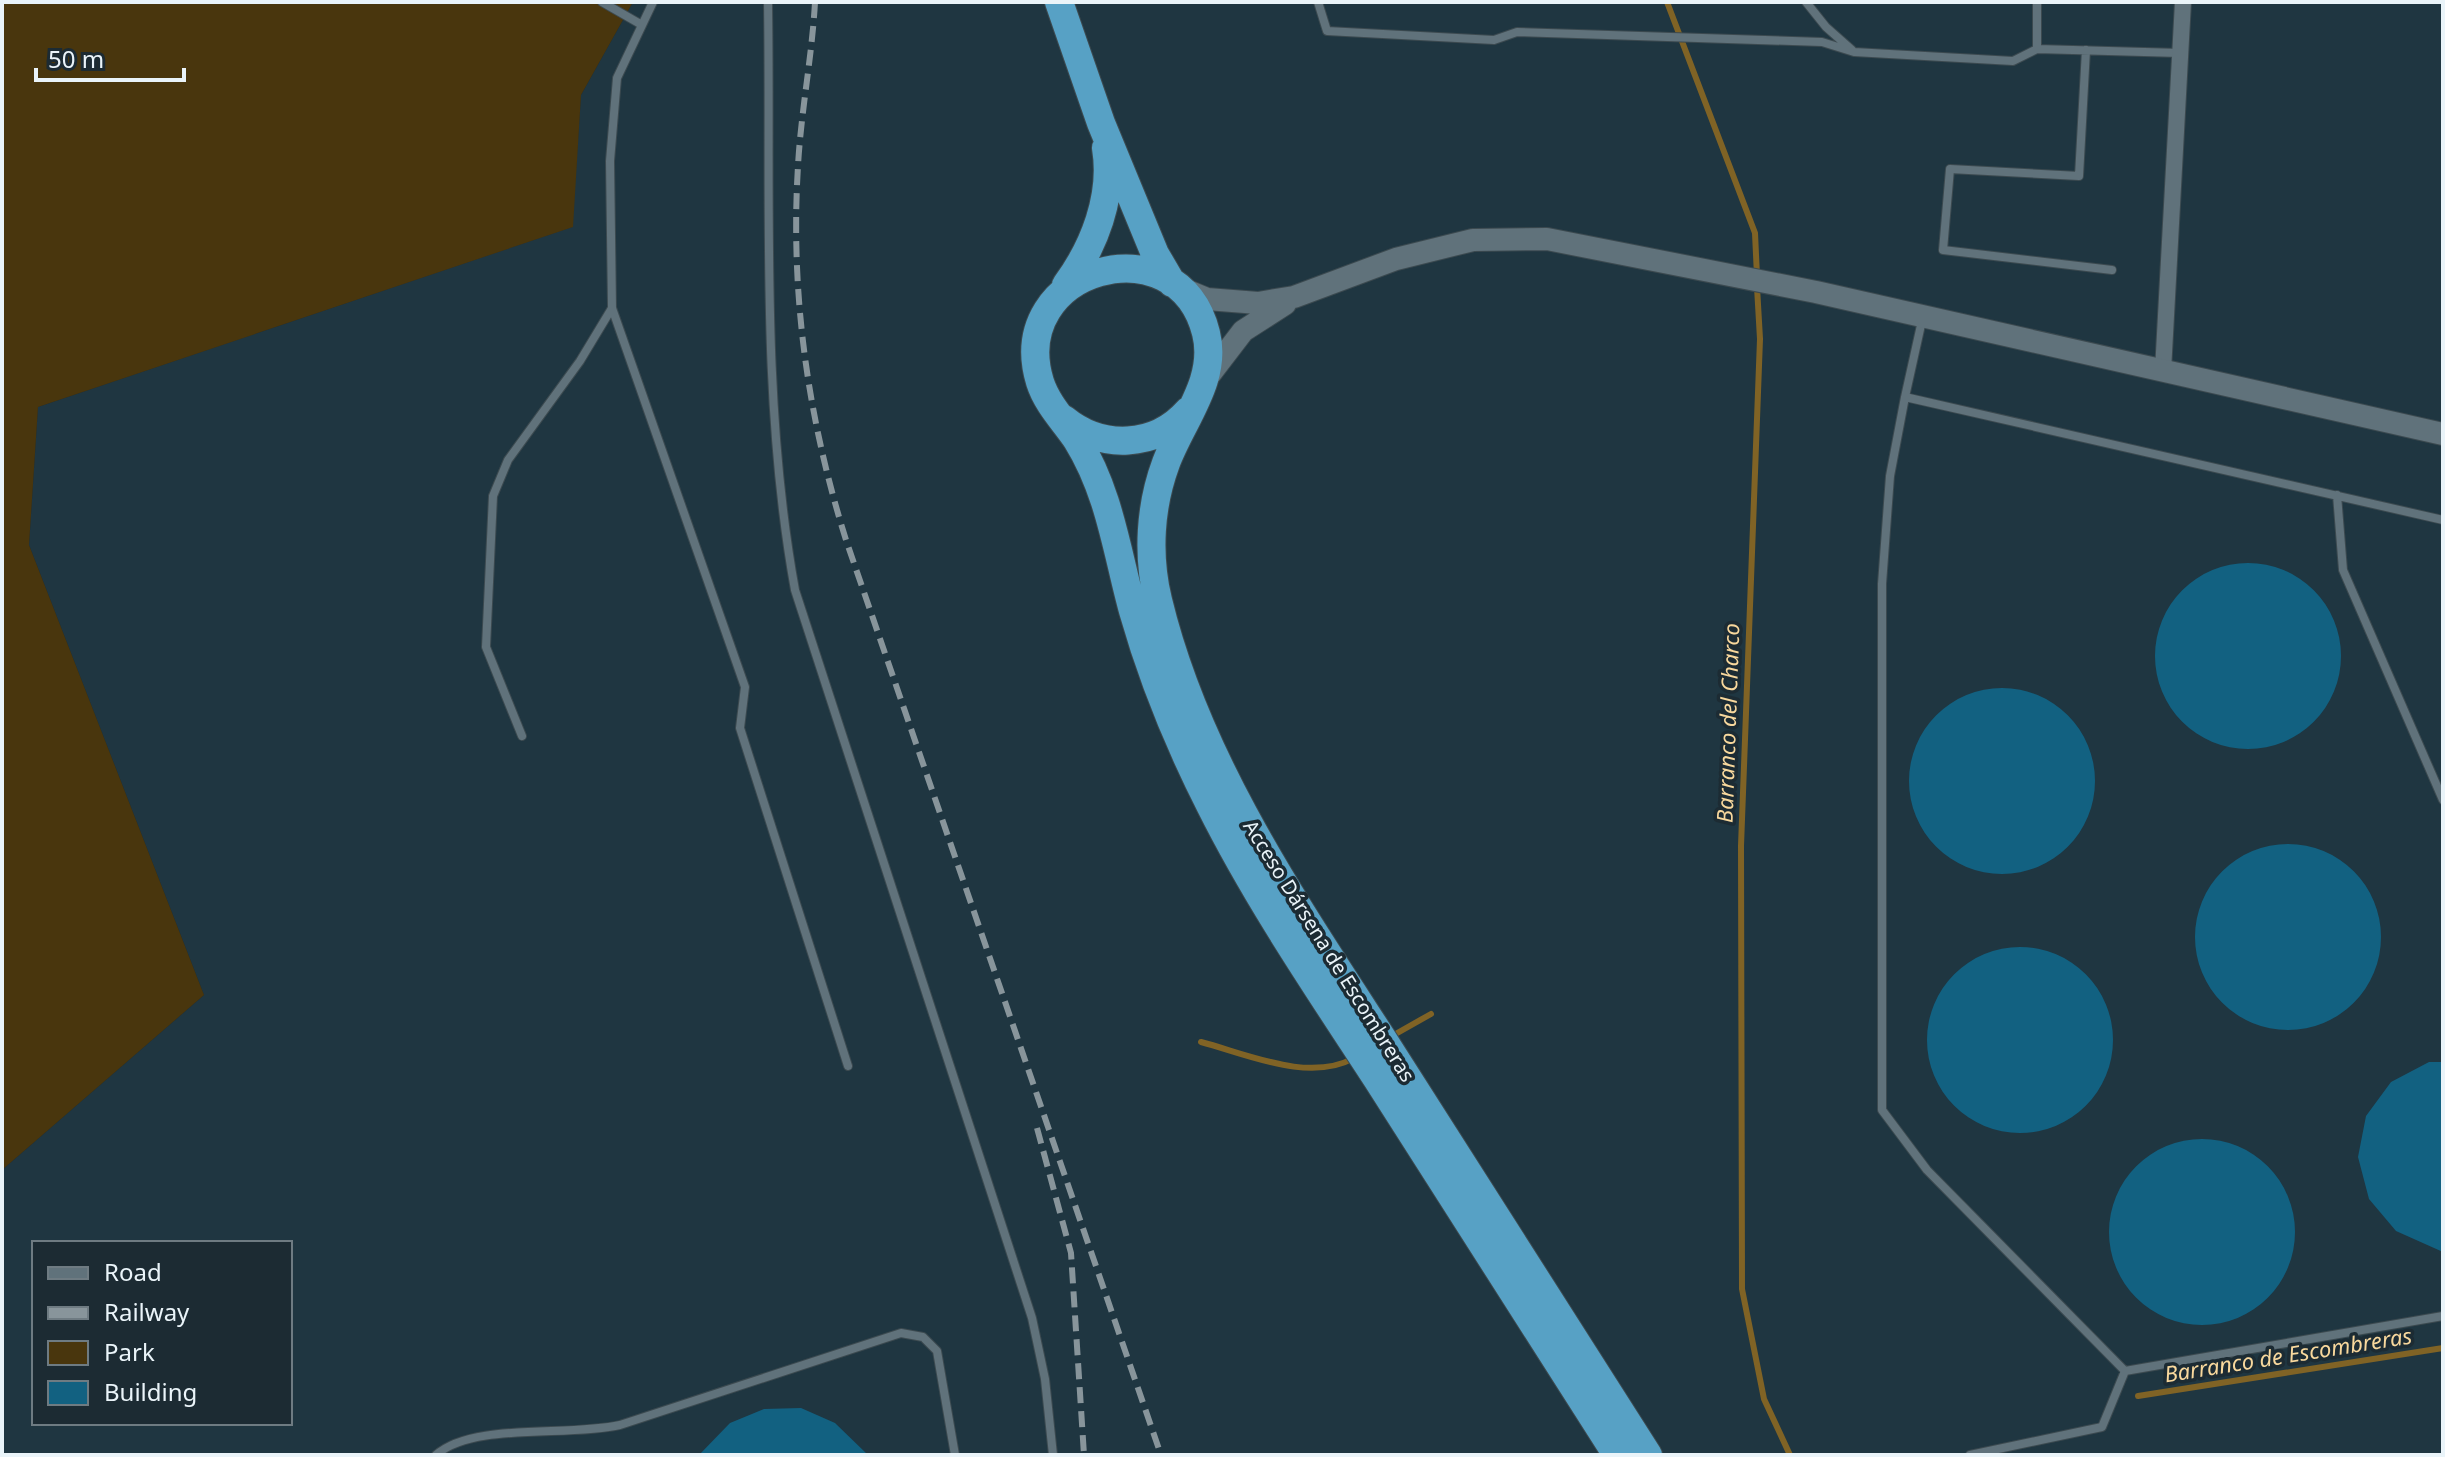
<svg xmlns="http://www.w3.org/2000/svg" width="2445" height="1457" font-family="'Noto Sans',sans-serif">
	<rect width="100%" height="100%" fill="#1c2b33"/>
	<!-- built -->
	<path fill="#1f3641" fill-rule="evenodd" d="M633 2H2443V1455H2V1170L204 995 29 545 38 407 572 227 581 95ZM34 1243H290V1423H34Z"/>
	<!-- green -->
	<path fill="#49360d" d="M2 2H633L581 95 573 227 38 407 29 545 204 995 2 1170Z"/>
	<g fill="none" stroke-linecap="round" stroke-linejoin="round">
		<!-- stream -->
		<path stroke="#806325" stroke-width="6" d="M1667 2 1755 233 1757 276
			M1757 287 1760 339 1741 846 1742 1289 1764 1399 1790 1455
			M1392 1036 1431 1014
			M1201 1042C1247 1054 1309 1083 1354 1058
			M2138 1396 2443 1348"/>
	</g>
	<!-- building -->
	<path fill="#126181" d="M2155 656a93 93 0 1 1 186 0a93 93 0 1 1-186 0Z
		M1909 781a93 93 0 1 1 186 0a93 93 0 1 1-186 0Z
		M2195 937a93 93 0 1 1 186 0a93 93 0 1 1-186 0Z
		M1927 1040a93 93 0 1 1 186 0a93 93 0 1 1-186 0Z
		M2429 1062H2443V1252L2396 1231 2369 1199 2358 1157 2366 1116 2391 1082Z
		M2109 1232a93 93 0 1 1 186 0a93 93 0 1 1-186 0Z
		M801 1408 835 1423 868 1455H699L730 1423 764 1409Z"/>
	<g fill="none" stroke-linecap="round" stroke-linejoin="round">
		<defs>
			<path id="lane" d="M602 2 642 25
				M653 2 617 78 610 161 612 308 745 687 740 728 848 1066
				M768 2C771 196 760 399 795 590L1032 1318 1045 1379 1053 1455
				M1318 2 1327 31 1494 40 1517 32 1822 42 1854 52 2013 61 2037 49 2180 53
				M1806 2 1826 27 1852 50
				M2037 49V2
				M2086 50 2079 176 1950 169 1943 250 2112 270
				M1923 316 1905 397 2443 520
				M1905 397 1890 476 1882 584V1110L1927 1170 2125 1371 2443 1316
				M2337 495 2343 570 2443 800
				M522 736 486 647 493 496 508 460 580 361 612 308
				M436 1455C473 1422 568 1437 620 1425L901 1333 923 1337 937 1351 955 1455
				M1970 1455 2102 1427 2125 1371"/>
			<path id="street" d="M2163 371 2183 2"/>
			<path id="secondary" d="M1178 287 1207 299 1258 303 1294 297 1396 259 1473 240 1547 239 1816 292 2443 434
				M1207 378 1243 331 1285 304"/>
			<path id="highway" d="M1059 2 1101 123 1155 254 1172 283
				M1066 285C1094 247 1114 196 1106 148
				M1064 419C1102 450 1155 448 1188 411
				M1617 1455C1537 1330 1457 1205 1377 1079 1319 990 1258 901 1210 805 1179 744 1152 678 1133 611 1117 553 1110 493 1077 440 1064 421 1047 404 1040 382 1005 268 1178 220 1206 333 1218 380 1182 420 1166 463 1150 506 1147 555 1158 600 1197 762 1296 905 1386 1044 1474 1181 1561 1318 1648 1455"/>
		</defs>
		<!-- lane casing -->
		<use href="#lane" stroke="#3c4a50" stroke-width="10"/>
		<!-- street casing -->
		<use href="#street" stroke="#3c4a50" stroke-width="18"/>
		<!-- secondary casing -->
		<use href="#secondary" stroke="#3c4a50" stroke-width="24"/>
		<!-- highway casing -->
		<use href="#highway" stroke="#3c4a50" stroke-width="30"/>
		<!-- lane -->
		<use href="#lane" stroke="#60727b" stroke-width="8"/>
		<!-- street -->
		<use href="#street" stroke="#60727b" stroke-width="16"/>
		<!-- secondary -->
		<use href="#secondary" stroke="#60727b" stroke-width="22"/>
		<!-- highway -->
		<use href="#highway" stroke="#57a1c5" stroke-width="28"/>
		<!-- rail -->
		<path stroke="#88959b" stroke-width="6" stroke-dasharray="16 8" stroke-linecap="butt" d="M815 2C812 57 801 111 798 166 790 294 808 419 846 540L1161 1455
			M1037 1128 1071 1253 1084 1455"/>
	</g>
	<g text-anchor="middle" stroke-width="7" stroke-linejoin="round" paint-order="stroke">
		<!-- street labels -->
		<g font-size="20" fill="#eaf4f9" stroke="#1c2b33">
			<text transform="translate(1329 951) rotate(58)" y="7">Acceso Dársena de Escombreras</text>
		</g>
		<!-- water labels -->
		<g font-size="22" font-style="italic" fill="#f8d89d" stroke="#1c2b33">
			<text transform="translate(1728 723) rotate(-88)" y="8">Barranco del Charco</text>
			<text transform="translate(2288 1355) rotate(-9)" y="8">Barranco de Escombreras</text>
		</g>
	</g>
	<!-- border -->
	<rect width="2445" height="1457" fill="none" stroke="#eaf4f9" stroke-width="8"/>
	<!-- legend -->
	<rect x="32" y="1241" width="260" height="184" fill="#1c2b33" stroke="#6e7b82" stroke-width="2"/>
	<rect x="48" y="1267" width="40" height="12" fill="#60727b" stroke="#6e7b82" stroke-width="2"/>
	<text x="104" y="1281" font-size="24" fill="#eaf4f9">Road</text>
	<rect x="48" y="1307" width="40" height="12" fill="#88959b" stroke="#6e7b82" stroke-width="2"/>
	<text x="104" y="1321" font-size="24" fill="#eaf4f9">Railway</text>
	<rect x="48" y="1341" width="40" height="24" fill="#49360d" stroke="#6e7b82" stroke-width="2"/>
	<text x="104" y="1361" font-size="24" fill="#eaf4f9">Park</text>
	<rect x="48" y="1381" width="40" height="24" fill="#126181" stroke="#6e7b82" stroke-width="2"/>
	<text x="104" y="1401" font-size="24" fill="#eaf4f9">Building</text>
	<!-- scale -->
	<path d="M36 68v12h148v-12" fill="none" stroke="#eaf4f9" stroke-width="4"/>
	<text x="48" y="68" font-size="24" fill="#eaf4f9" stroke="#1c2b33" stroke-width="6" paint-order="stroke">50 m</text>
</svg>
